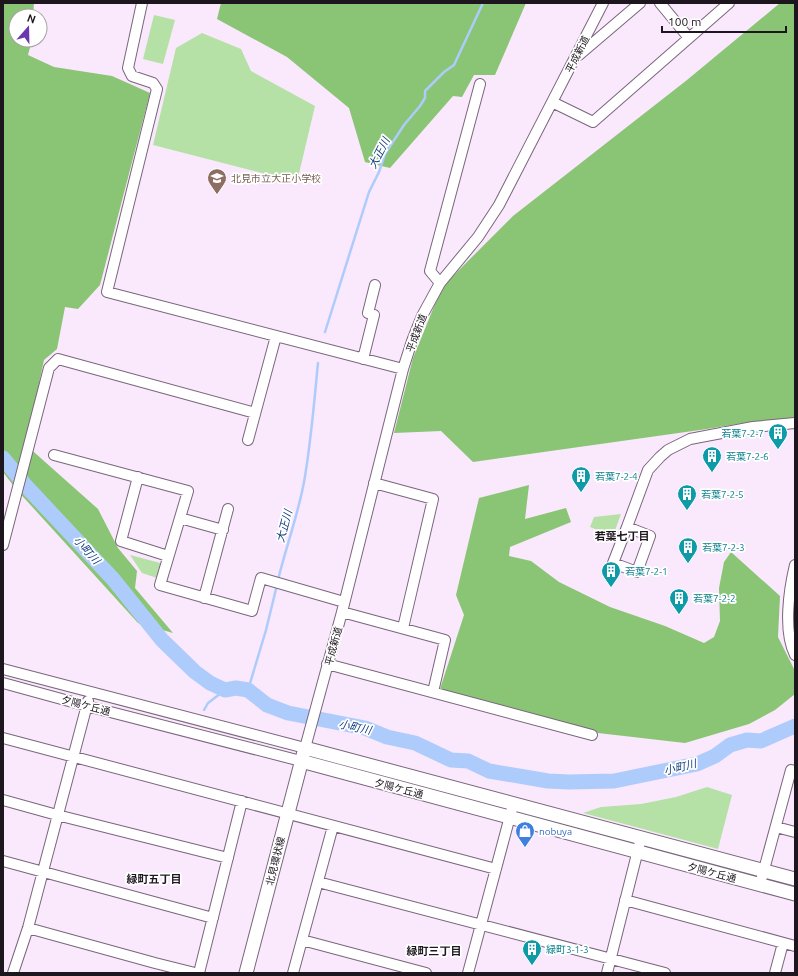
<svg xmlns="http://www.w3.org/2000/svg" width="798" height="976" font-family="Ubuntu,'Noto Sans JP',sans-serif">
	<rect width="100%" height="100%" fill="#fae8fc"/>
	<!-- green -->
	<path fill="#b5e1a6" d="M154 15 175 20 163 64 143 59Z
		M202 33 241 49 251 71 315 106 297 182 153 145 176 48Z
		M621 514 613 536 590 527 594 517Z
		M130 555 164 564 160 579 142 573Z
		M707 787 732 795 718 849 583 813 601 807 641 804 676 797Z"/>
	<!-- forest -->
	<path fill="#8ac475" d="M3 3H34L33 16H16V40H32L28 55 54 67 112 76 150 93 100 285 78 309 65 307 57 349 44 360 26 445 98 509 118 548 137 571 135 588 173 633 138 623 16 489 3 472Z
		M221 3H526L495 75H474L462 97 453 96 390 168 365 162 349 108 287 57 217 19Z
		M780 3H795V419L749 422 707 429 473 462 441 431 394 433 413 358 442 287 513 216 687 80Z
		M529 485 525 519 566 508 571 522 510 547 509 556 531 561 559 582 610 607 665 626 704 643 714 637 720 621 719 588 724 562 731 552 780 596 778 637 795 671V694L775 710 749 724 685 743 598 733 440 689 464 615 456 595 479 498Z"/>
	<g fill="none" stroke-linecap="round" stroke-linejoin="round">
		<!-- stream -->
		<path stroke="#aeccfb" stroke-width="2.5" d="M325 332 369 192 379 172 385 154 404 125 420 106 425 98V91L444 72 454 65 483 3
			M278 580C286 547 298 515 304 482 311 443 314 403 318 363
			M248 690 266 630 277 585
			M204 710 208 703 225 690"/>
		<!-- river -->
		<path stroke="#aeccfb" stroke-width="15" d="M3 458 25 485 113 579 162 640 195 672 210 683 225 690 236 688 248 690 267 705 288 713 365 728 387 737 415 743 451 760 468 761 489 771 548 781 569 782 614 781 697 764 715 756 730 745 747 740 761 741 795 726"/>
		<defs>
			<path id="minor" d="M142 3 128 68 132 76 153 83 157 89 107 292 403 369
				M660 3 689 38
				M579 55 640 3
				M552 102 593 122 729 3
				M440 283 430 271 480 84
				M363 359 374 315 368 313 375 285
				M248 440 276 336
				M54 455 188 491 160 585 252 611 261 578 344 602
				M138 477 121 541 168 556
				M374 483 433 499 403 628
				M180 518 223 530
				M627 527 648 470 660 457 668 450 690 439 753 427 795 423
				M627 527 650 536 637 572 613 563Z
				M3 545 49 368 58 359 255 413
				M795 565C789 590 783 631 795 655
				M204 598 228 509
				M342 612 445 640 433 692
				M327 664 592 735
				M3 669 305 748 342 612 403 369 412 341 422 316 440 283 478 237 499 205 603 3
				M3 683 87 706 301 761
				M3 738 496 869
				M3 800 57 815 228 858
				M776 827 795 832
				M3 861 213 918
				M762 877 791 770 795 771
				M318 882 665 973
				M625 900 795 946
				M28 928 155 963 195 973
				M302 940 426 973
				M13 973 28 928 88 701
				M199 973 242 801
				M293 973 333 826
				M468 973 513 805
				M607 973 641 838
				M775 973 783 943"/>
			<path id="major" d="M301 761 795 894
				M246 973 305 748 795 879"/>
		</defs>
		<!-- minor casing -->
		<use href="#minor" stroke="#7a667c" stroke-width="12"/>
		<!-- major casing -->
		<use href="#major" stroke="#7a667c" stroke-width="15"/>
		<!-- minor -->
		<use href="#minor" stroke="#fff" stroke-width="10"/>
		<!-- major -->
		<use href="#major" stroke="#fff" stroke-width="13"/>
	</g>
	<!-- icons -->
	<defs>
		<symbol id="school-pin" viewBox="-11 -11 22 30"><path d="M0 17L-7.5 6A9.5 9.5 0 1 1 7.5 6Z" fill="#8d6e63" stroke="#fff"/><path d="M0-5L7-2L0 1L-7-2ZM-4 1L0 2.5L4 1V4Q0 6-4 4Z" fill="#fff"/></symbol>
		<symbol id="building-pin" viewBox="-11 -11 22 30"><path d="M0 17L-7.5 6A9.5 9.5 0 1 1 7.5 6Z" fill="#0f9aa8" stroke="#fff"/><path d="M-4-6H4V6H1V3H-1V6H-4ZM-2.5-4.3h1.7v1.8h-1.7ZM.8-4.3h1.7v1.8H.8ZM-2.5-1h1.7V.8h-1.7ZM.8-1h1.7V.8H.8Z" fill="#fff"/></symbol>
		<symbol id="shop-pin" viewBox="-11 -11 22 30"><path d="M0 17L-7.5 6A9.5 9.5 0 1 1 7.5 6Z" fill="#3f7fe0" stroke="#fff"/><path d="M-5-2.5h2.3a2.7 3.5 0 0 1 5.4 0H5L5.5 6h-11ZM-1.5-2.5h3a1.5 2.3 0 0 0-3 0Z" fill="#fff"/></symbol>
	</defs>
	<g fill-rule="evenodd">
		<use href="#school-pin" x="206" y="167" width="22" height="30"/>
		<use href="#building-pin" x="767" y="422" width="22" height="30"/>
		<use href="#building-pin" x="701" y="445" width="22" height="30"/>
		<use href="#building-pin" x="570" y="465" width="22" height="30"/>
		<use href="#building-pin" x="676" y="483" width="22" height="30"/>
		<use href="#building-pin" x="677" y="536" width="22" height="30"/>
		<use href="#building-pin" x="600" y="560" width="22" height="30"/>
		<use href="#building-pin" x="668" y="587" width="22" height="30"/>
		<use href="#shop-pin" x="514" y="820" width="22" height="30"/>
		<use href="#building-pin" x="521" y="938" width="22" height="30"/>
	</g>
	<g text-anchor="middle" stroke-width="3.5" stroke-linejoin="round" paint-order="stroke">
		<!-- street labels -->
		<g font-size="10" fill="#1d161e" stroke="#fff">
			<text transform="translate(577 54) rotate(-63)" y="4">平成新道</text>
			<text transform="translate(416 333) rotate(-69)" y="4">平成新道</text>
			<text transform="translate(333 646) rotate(-75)" y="4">平成新道</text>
			<text transform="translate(86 705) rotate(15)" y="4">夕陽ケ丘通</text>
			<text transform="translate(399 788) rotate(15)" y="4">夕陽ケ丘通</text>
			<text transform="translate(275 861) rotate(-76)" y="4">北見環状線</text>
			<text transform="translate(712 872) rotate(15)" y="4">夕陽ケ丘通</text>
		</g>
		<!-- education labels -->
		<g font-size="10" fill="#785e54" stroke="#fff" text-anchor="start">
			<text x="231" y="182">北見市立大正小学校</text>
		</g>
		<!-- culture labels -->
		<g font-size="10" fill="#0d838f" stroke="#fff" text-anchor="start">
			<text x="764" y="437" text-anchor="end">若葉7-2-7</text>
			<text x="726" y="460">若葉7-2-6</text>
			<text x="595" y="480">若葉7-2-4</text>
			<text x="701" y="498">若葉7-2-5</text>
			<text x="702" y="551">若葉7-2-3</text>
			<text x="625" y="575">若葉7-2-1</text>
			<text x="693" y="602">若葉7-2-2</text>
			<text x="546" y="953">緑町3-1-3</text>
		</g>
		<!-- shop labels -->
		<g font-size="10" fill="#366cbe" stroke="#fff" text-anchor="start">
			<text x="539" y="835">nobuya</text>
		</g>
		<!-- water labels -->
		<g font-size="11" font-style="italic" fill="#103b7e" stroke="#fff">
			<text transform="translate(379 153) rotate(-63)" y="4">大正川</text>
			<text transform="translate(284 526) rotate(-75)" y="4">大正川</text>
			<text transform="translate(87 550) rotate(48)" y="4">小町川</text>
			<text transform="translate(355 727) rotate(12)" y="4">小町川</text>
			<text transform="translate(680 767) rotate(-14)" y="4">小町川</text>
		</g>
		<!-- neighbourhood labels -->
		<g font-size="11" font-weight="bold" fill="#1d161e" stroke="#fff">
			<text x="622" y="540">若葉七丁目</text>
			<text x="154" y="883">緑町五丁目</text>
			<text x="434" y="955">緑町三丁目</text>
		</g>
	</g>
	<!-- border -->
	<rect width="798" height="976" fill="none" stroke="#1d161e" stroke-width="8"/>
	<!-- north arrow -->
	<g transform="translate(28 28) rotate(20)"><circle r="19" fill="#ffffff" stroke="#a5a2a5"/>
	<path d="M0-3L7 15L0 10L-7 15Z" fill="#6c36ac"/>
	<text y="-6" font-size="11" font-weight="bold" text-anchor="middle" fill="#1d161e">N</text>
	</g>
	<!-- scale -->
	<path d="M662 26v6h124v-6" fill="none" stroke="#1d161e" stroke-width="2"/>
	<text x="668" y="26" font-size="12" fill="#1d161e" stroke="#ffffff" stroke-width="3" paint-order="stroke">100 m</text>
</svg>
